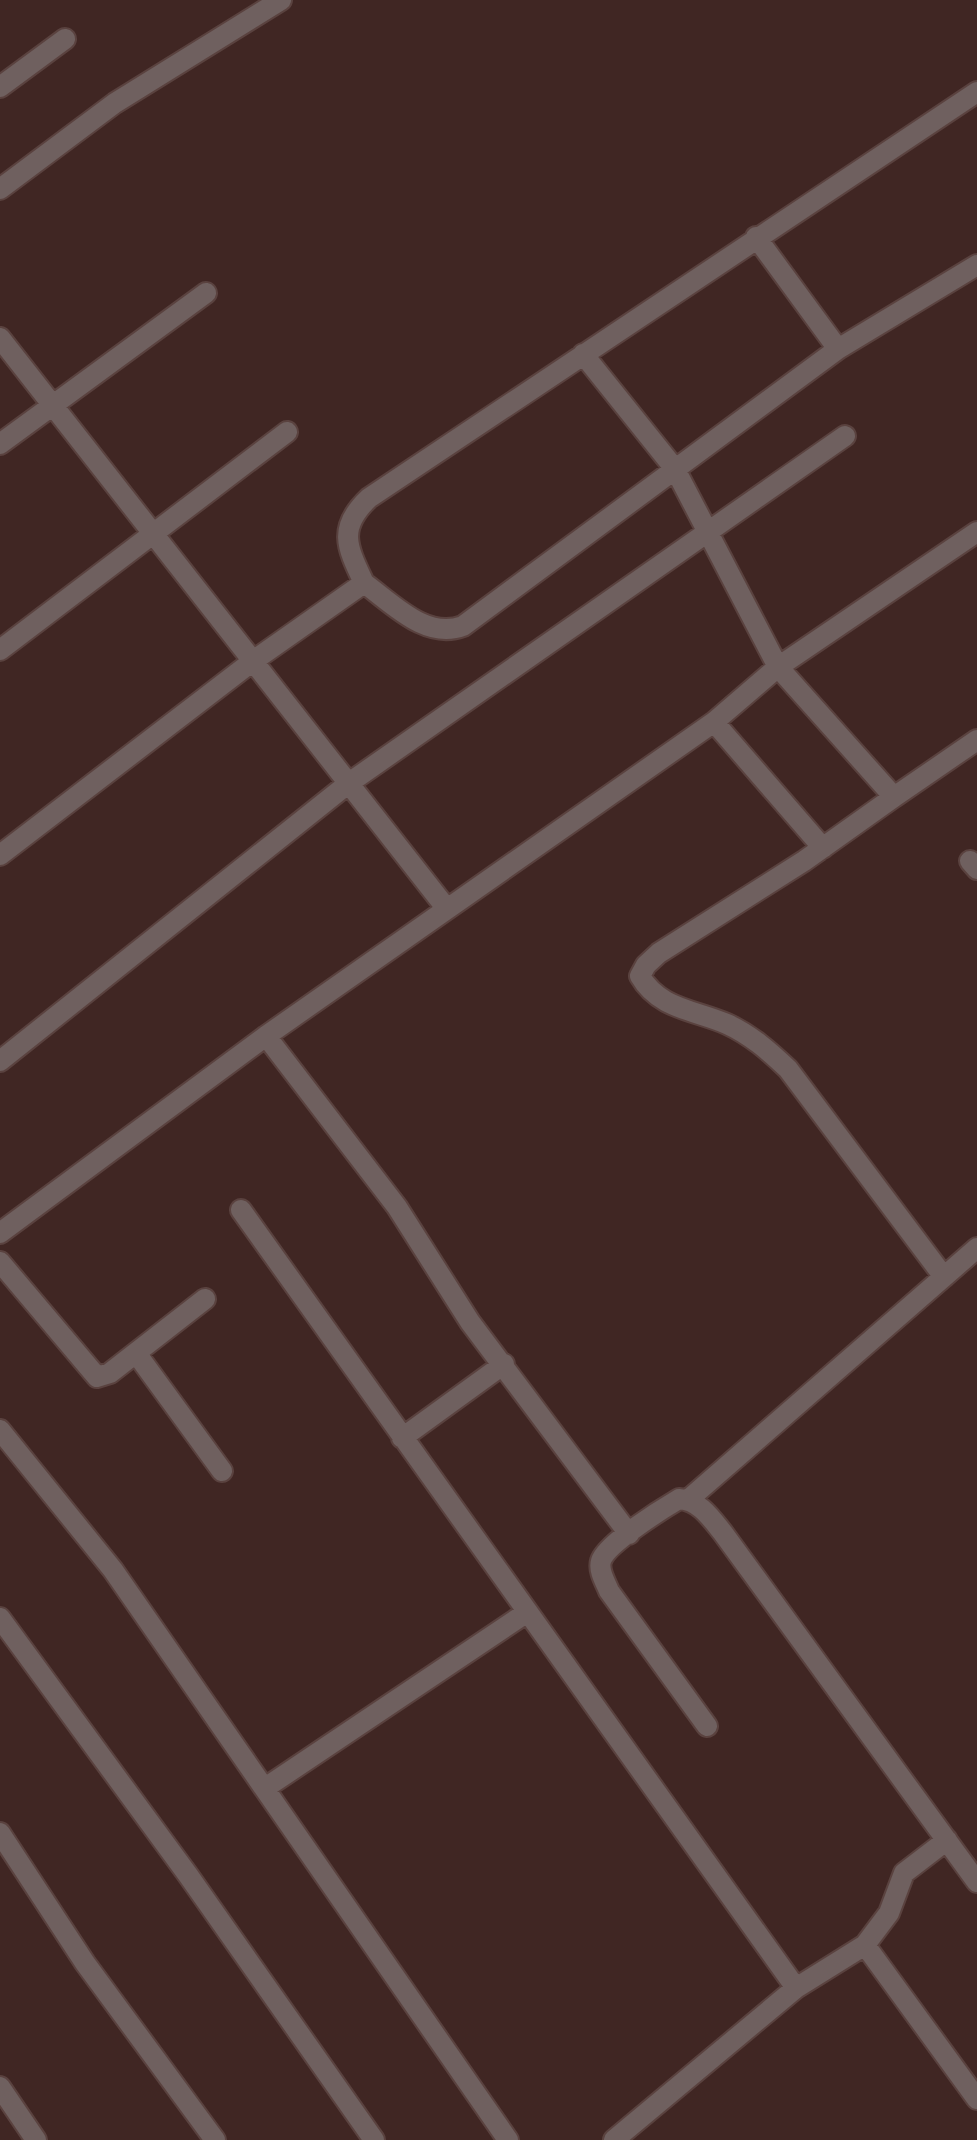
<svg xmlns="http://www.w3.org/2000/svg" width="977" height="2140" font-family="'Titillium Web',sans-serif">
	<rect width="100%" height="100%" fill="#402623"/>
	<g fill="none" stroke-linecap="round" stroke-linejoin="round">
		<defs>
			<path id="street" d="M0 87 65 39
				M0 189 115 103 281 0
				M756 237 838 349
				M0 338 447 909
				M583 354 675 469 778 667 894 797 977 740
				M0 444 206 293
				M364 583C393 604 426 640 463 626L838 349 977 265
				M0 650 287 432
				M714 722 823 848
				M894 797 804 861 659 953 646 965 640 976C659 1009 695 1010 727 1024 751 1035 769 1051 788 1069L944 1277
				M0 855 253 661 364 583C347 547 337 528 369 498L977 92
				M970 861 977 869
				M266 1036 397 1207 470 1322 629 1534
				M0 1061 349 783 845 436
				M241 1210 796 1988
				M0 1233 266 1036 714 722 778 667 977 532
				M0 1262 97 1377 110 1373 205 1299
				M136 1353 222 1471
				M0 1430 113 1570 508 2140
				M402 1438 504 1364
				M689 1499 977 1248
				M0 1618 188 1875 374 2140
				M707 1726 609 1591C606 1583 598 1571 601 1561 606 1544 662 1509 679 1499 699 1500 711 1518 723 1533L977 1882
				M265 1788 526 1613
				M0 1833 85 1963 215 2140
				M865 1945 977 2099
				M0 2087 36 2140
				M614 2140 796 1988 865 1945 889 1913 904 1873 947 1840"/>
		</defs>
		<!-- street casing -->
		<use href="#street" stroke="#5a423f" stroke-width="24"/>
		<!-- street -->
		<use href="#street" stroke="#6f605f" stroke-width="20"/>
	</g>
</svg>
